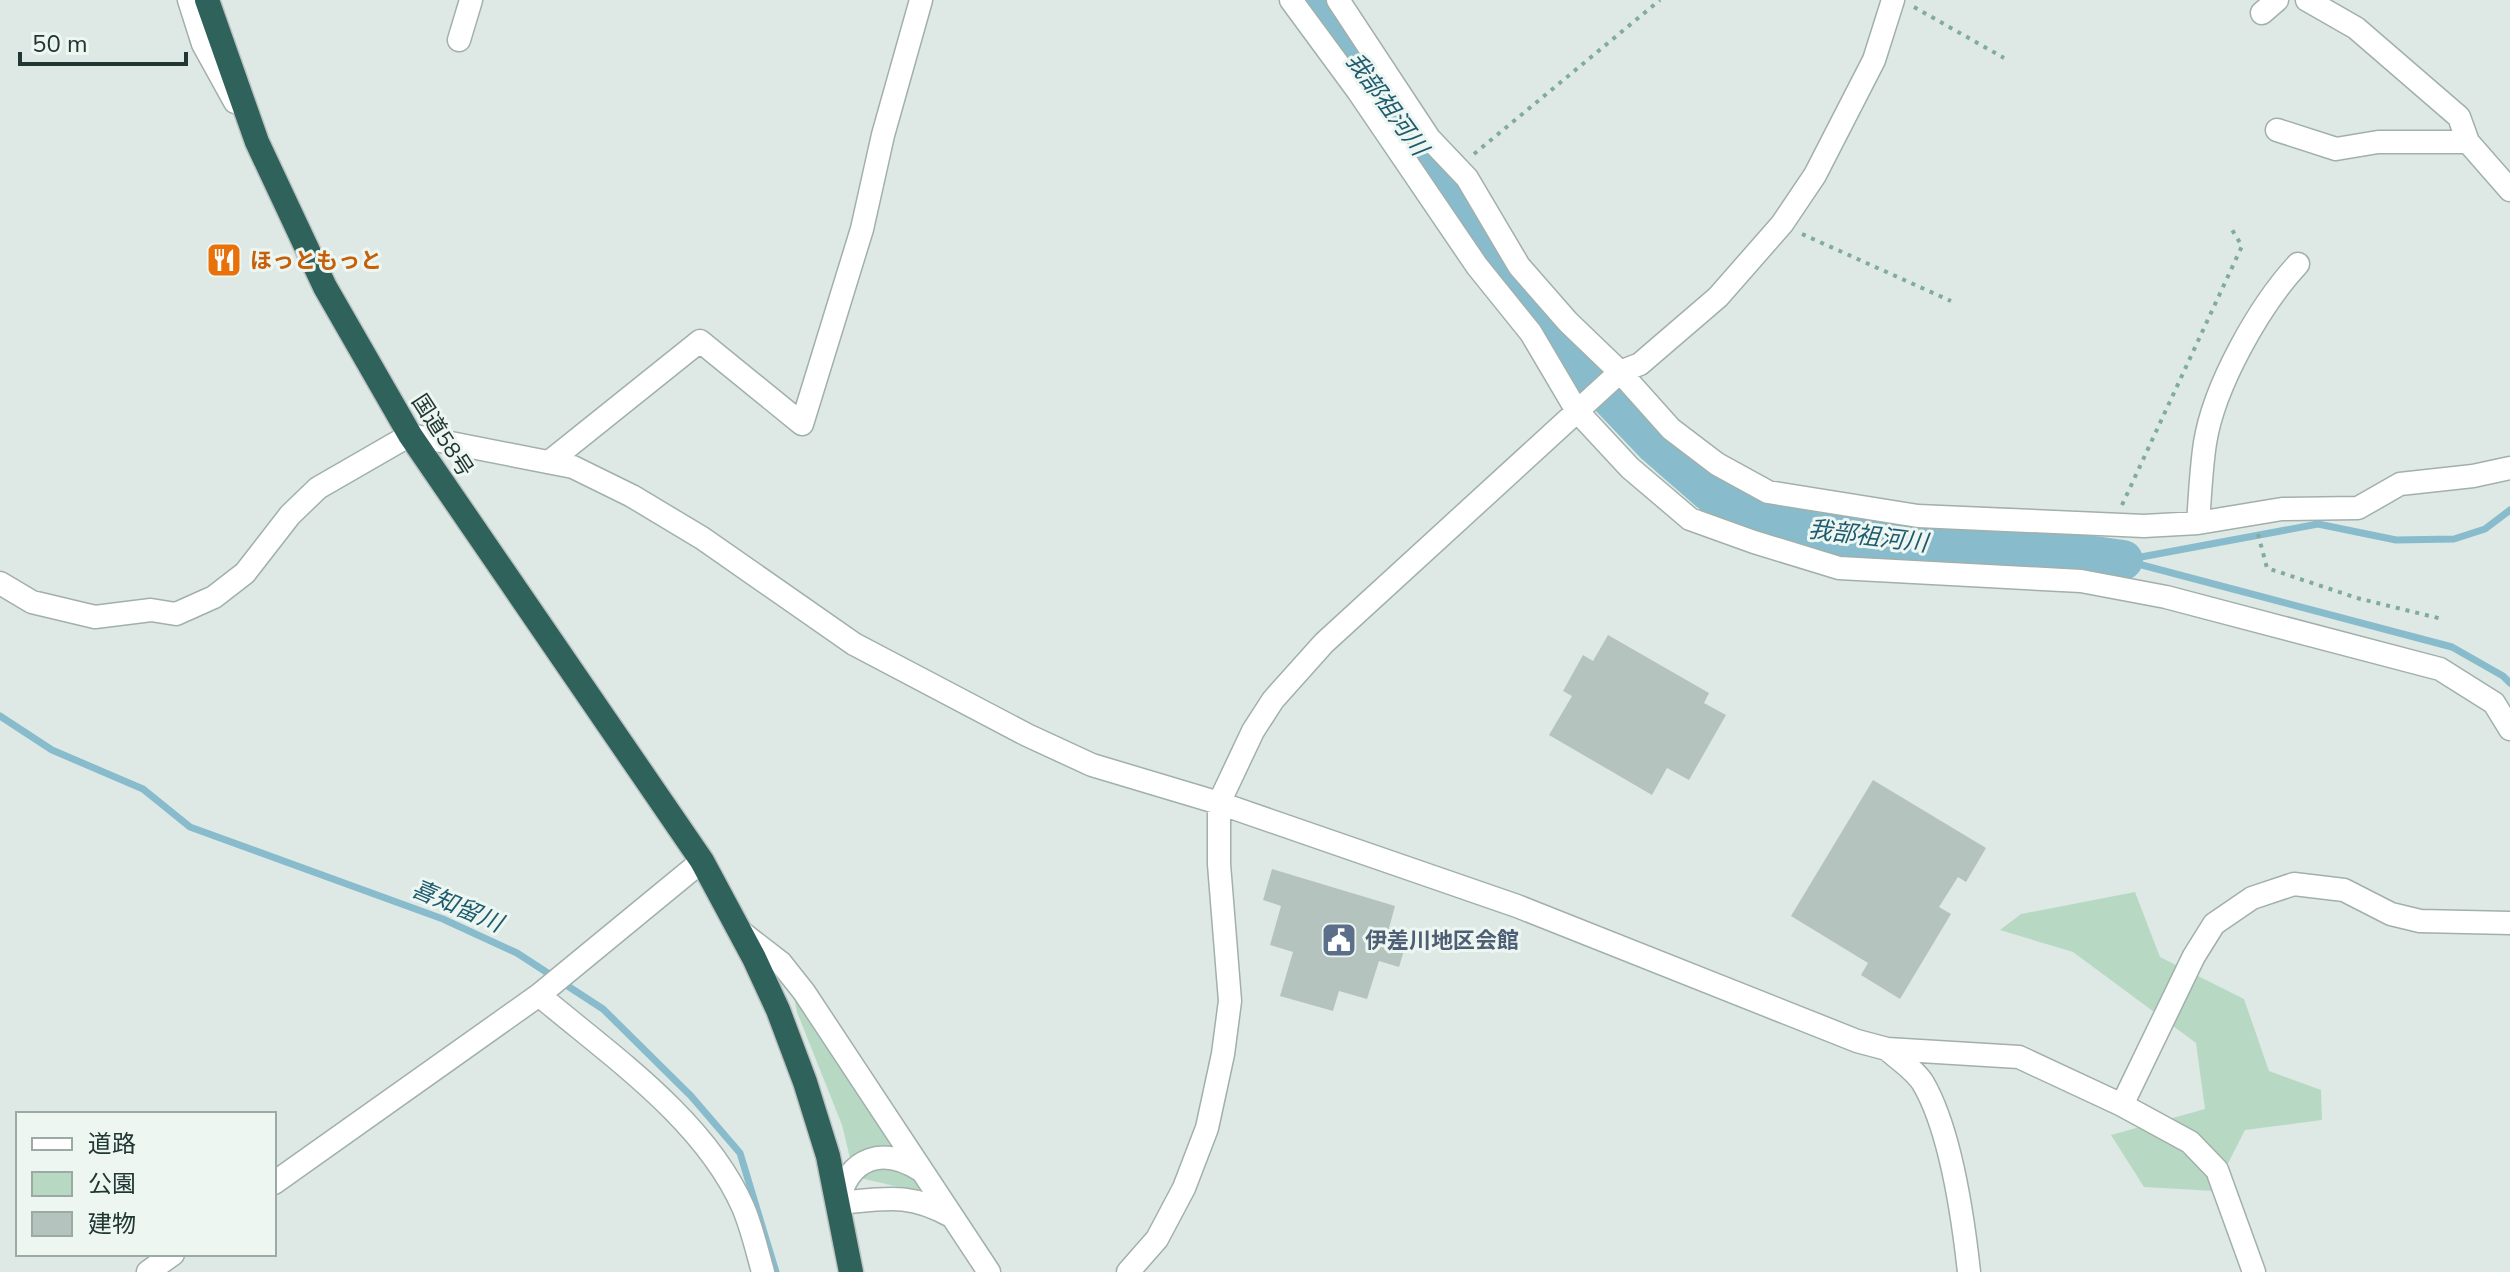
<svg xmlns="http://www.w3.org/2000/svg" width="2510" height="1272" font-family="'Nunito Sans','Noto Sans JP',sans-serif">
	<rect width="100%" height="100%" fill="#dee9e5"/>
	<!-- green -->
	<path fill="#b7d9c3" d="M2135 892 2160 957 2244 999 2269 1071 2321 1090 2322 1120 2245 1130 2214 1191 2144 1187 2111 1135 2205 1109 2196 1043 2073 952 2000 930 2021 914Z
		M799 1000 901 1148C881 1143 867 1145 850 1158L842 1125 797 1012 795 1002Z
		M886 1169C907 1172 916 1178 929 1194L860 1178 873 1171Z"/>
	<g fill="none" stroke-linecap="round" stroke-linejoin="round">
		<!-- stream -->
		<path stroke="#88bccc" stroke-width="7" d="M2123 560 2452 647 2503 676 2510 683
			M2125 560 2318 524 2396 540 2454 539 2485 529 2510 510
			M0 716 52 750 143 789 190 827 443 919 517 953 603 1009 691 1096 740 1153 776 1272"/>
		<!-- river -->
		<path stroke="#88bccc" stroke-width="40" d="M1313 0 1525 297 1594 380 1655 444 1710 492 1753 512 1809 531 1862 539 2087 555 2123 560"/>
	</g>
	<!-- building -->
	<path fill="#b4c3be" d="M1608 635 1709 693 1704 703 1726 715 1689 780 1667 768 1652 795 1549 735 1572 696 1563 691 1583 655 1593 661Z
		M1873 780 1986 848 1966 882 1958 877 1939 907 1951 914 1900 999 1861 975 1868 963 1791 916Z
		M1272 869 1395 906 1389 928 1409 934 1399 967 1379 961 1367 999 1339 991 1333 1011 1280 996 1293 952 1270 945 1281 906 1263 900Z"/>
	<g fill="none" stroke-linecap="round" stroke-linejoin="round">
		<defs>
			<path id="minor" d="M189 0 203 44 235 102
				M1291 0 1358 91 1477 266 1531 333 1577 411 1630 468 1690 519 1754 542 1839 568 2081 581 2166 597 2440 669 2494 703 2510 729
				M1338 0 1429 138 1467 178 1519 266 1568 322 1620 372 1671 429 1717 464 1768 492 1918 516 2144 526 2198 523 2282 509 2358 508 2400 484 2473 476 2510 468
				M2307 0 2356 28 2459 117 2468 142 2510 190
				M2262 13 2277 0
				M459 40 471 0
				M2277 130 2336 149 2378 142H2468
				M549 462 700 341 802 424 862 229 883 135 921 0
				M2198 523C2200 497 2201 469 2205 443 2214 386 2259 306 2298 264
				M0 583 32 602 95 617 151 610 176 614 214 597 245 573 290 515 318 488 410 435 573 467 632 496 702 538 854 644 1027 735 1092 765 1219 803 1517 906 1857 1041 1887 1049 2019 1057 2122 1105 2190 1142 2217 1170 2254 1272
				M741 932 781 963 804 992 989 1272
				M539 995C610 1055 704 1119 743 1207 752 1228 757 1251 763 1272
				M1887 1049C1898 1059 1915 1070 1923 1083 1951 1131 1963 1217 1969 1272
				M2122 1105 2194 956 2214 924 2252 898 2294 884 2344 890 2391 914 2420 921 2510 923
				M922 1171C883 1146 849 1156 838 1203 885 1199 908 1192 951 1216
				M274 1183 539 995 702 861
				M148 1272 173 1254
				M1128 1272 1157 1239 1184 1188 1207 1128 1223 1054 1230 1001 1219 864V803L1253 731 1273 700 1324 643 1620 372 1640 364 1718 297 1782 224 1815 175 1874 60 1893 0"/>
			<path id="highway" d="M207 0 257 142 325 287 410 435 702 861 754 958 778 1010 805 1082 828 1156 851 1272"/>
		</defs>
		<!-- minor casing -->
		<use href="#minor" stroke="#a1b0ac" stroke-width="25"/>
		<!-- highway casing -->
		<use href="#highway" stroke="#bcc3c2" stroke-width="27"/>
		<!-- path -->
		<path stroke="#80aba1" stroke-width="4" stroke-dasharray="4 6" stroke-linecap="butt" d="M1914 7 2004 58
			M1474 154 1660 0
			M1802 234 1951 301
			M2122 505 2242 246 2231 228
			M2258 534 2267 568 2357 598 2442 619"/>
		<!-- minor -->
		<use href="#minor" stroke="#fff" stroke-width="22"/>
		<!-- highway -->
		<use href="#highway" stroke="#2e625b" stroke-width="24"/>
	</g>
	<!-- icons -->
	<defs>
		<symbol id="restaurant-square" viewBox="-11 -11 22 22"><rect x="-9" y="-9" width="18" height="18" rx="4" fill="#e8710a" stroke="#eef6f2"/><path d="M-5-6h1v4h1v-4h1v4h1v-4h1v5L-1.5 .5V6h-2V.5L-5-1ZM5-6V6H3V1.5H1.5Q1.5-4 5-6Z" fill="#fff"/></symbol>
		<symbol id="civic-square" viewBox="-11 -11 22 22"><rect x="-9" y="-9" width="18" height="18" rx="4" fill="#5c6f8a" stroke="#eef6f2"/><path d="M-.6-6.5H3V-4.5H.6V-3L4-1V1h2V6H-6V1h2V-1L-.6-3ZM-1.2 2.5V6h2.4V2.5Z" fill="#fff"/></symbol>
	</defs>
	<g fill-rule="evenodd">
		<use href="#restaurant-square" x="204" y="240" width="40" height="40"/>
		<use href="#civic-square" x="1319" y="920" width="40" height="40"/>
	</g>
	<g text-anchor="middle" stroke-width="6" stroke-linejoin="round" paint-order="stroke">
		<!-- food labels -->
		<g font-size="22" font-weight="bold" fill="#c56008" stroke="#eef6f2" text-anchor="start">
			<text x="250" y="268">ほっともっと</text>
		</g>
		<!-- street labels -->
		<g font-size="22" fill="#203733" stroke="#eef6f2">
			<text transform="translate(443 435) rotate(57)" y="8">国道58号</text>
		</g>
		<!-- service labels -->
		<g font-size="22" font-weight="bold" fill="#4e5e75" stroke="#eef6f2" text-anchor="start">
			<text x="1365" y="948">伊差川地区会館</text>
		</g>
		<!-- water labels -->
		<g font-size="24" font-style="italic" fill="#1e5b6f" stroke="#eef6f2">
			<text transform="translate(1387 104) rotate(54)" y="8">我部祖河川</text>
			<text transform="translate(1868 536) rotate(7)" y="8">我部祖河川</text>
			<text transform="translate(457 906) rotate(23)" y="8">喜知留川</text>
		</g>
	</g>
	<!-- legend -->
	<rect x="16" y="1112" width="260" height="144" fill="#eef6f2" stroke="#9caaa6" stroke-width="2"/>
	<rect x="32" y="1138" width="40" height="12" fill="#ffffff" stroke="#9caaa6" stroke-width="2"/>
	<text x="88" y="1152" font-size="24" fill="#203733">道路</text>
	<rect x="32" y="1172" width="40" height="24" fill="#b7d9c3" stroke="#9caaa6" stroke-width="2"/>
	<text x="88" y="1192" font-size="24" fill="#203733">公園</text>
	<rect x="32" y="1212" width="40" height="24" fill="#b4c3be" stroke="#9caaa6" stroke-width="2"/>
	<text x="88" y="1232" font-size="24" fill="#203733">建物</text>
	<!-- scale -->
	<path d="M20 52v12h166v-12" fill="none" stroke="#203733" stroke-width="4"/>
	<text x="32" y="52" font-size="24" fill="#203733" stroke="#eef6f2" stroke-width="6" paint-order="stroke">50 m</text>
</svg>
